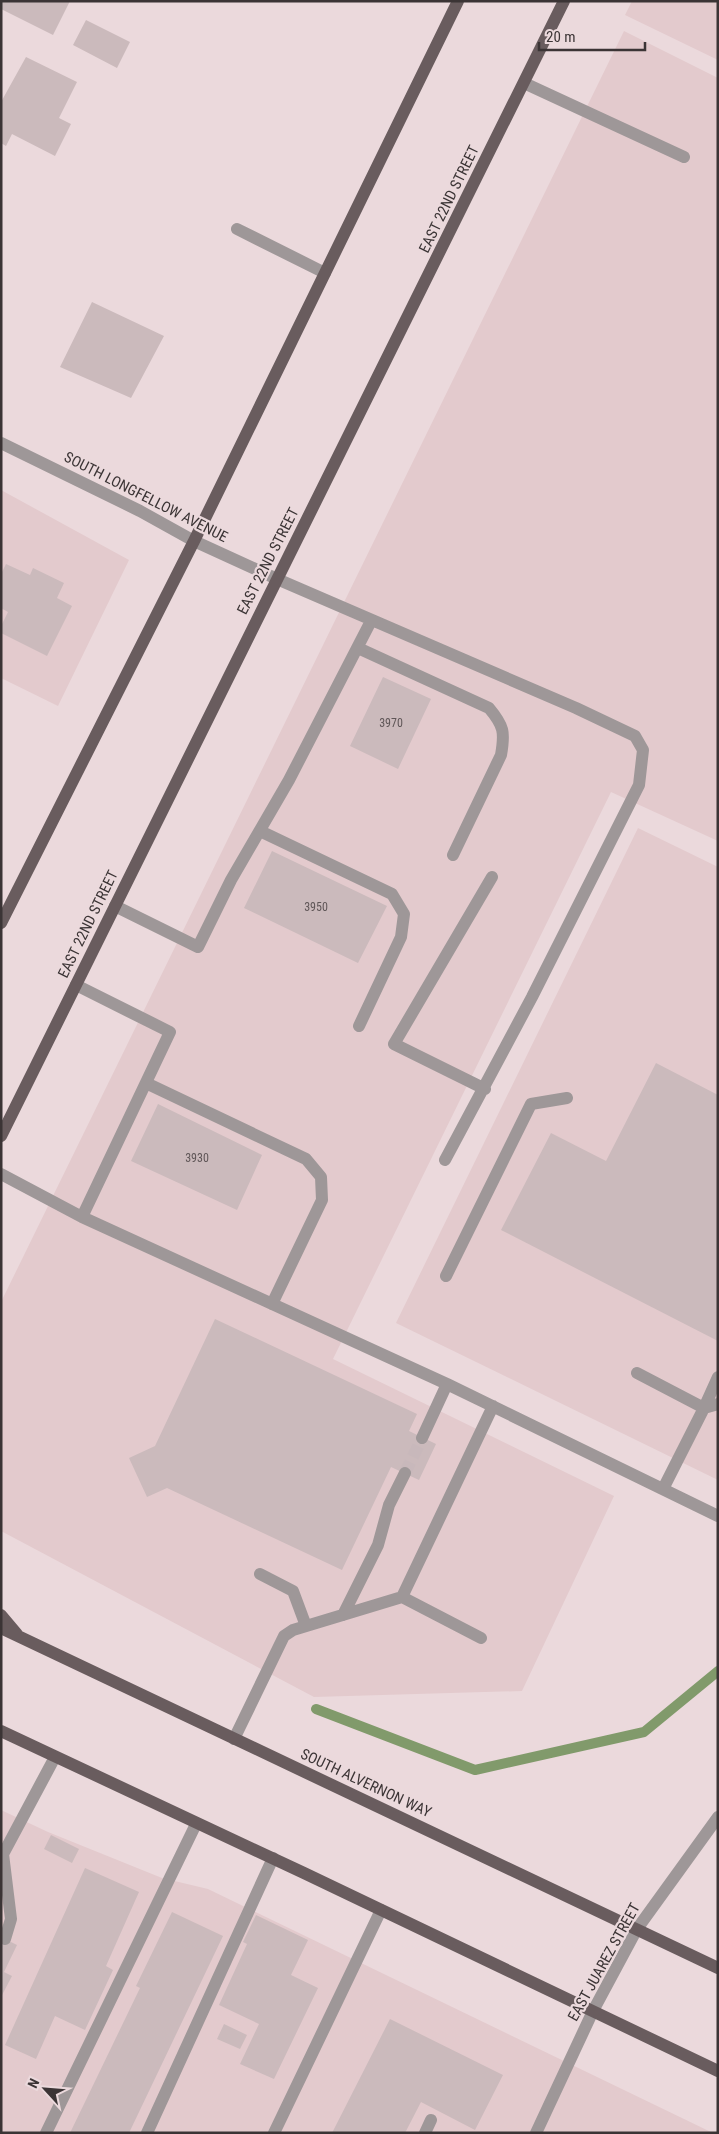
<svg xmlns="http://www.w3.org/2000/svg" width="719" height="2134" font-family="'Roboto Condensed',sans-serif">
	<rect width="100%" height="100%" fill="#ebd9dc"/>
	<!-- built -->
	<path fill="#e3cacd" d="M632 1H718V60L625 15Z
		M624 31 718 78V841L611 792 333 1359 614 1496 522 1691 314 1697 1 1531V1302Z
		M1 490 129 560 58 706 1 678Z
		M638 828 718 867V1480L396 1323Z
		M1 1810 48 1832 162 1878 208 1889 713 2133H155L145 2128 142 2133H1Z"/>
	<g fill="none" stroke-linecap="round" stroke-linejoin="round">
		<!-- stream -->
		<path stroke="#819a6b" stroke-width="10" d="M316 1709 475 1770 644 1732 718 1671"/>
	</g>
	<!-- building -->
	<path fill="#cbbabc" d="M1 1H70L53 35 1 9Z
		M86 20 130 42 117 68 73 45Z
		M26 57 77 82 59 118 71 124 55 156 12 134 6 146 1 143V102Z
		M92 302 164 336 131 398 60 367Z
		M6 564 30 575 33 568 64 583 57 598 72 606 47 656 1 633V626L8 612 1 608V574Z
		M383 677 431 699 398 769 350 746Z
		M272 851 387 906 358 963 244 908Z
		M656 1063 718 1095V1341L501 1230 551 1133 606 1161Z
		M158 1104 262 1155 237 1210 131 1161Z
		M215 1319 417 1414 409 1431 436 1444 419 1480 391 1467 342 1570 167 1488 147 1497 129 1458 155 1446Z
		M51 1835 79 1849 72 1863 44 1849Z
		M85 1868 139 1892 106 1966 113 1970 85 2030 55 2016 36 2059 5 2045Z
		M172 1912 223 1936 129 2133H70L140 1988 136 1986Z
		M256 1915 308 1940 291 1975 318 1988 274 2079 240 2064 259 2024 219 2005 247 1944 243 1942Z
		M1 1937 17 1945 4 1972 12 1976 1 1997Z
		M390 2019 503 2075 475 2130 421 2102 405 2133H332Z
		M224 2024 247 2035 240 2049 217 2039Z"/>
	<g fill="none" stroke-linecap="round" stroke-linejoin="round">
		<!-- minor-tunnel -->
		<path stroke="#c8b8bb" stroke-width="12" stroke-dasharray="12 6" stroke-linecap="butt" d="M405 1473 422 1438"/>
		<!-- minor -->
		<path stroke="#9e9798" stroke-width="12" d="M524 83 684 157
			M237 229 325 273
			M1 443 140 511 194 541 277 579 576 708 635 736 643 750 639 785 532 997 445 1160
			M358 648 489 708C504 726 505 732 501 755L453 855
			M260 831 392 894 404 914 401 937 359 1026
			M115 906 198 947 231 880 289 780 371 621
			M76 985 170 1032 82 1217
			M146 1083 306 1159 321 1177 322 1200 272 1304
			M485 1089 394 1044 492 877
			M1 1174 82 1217 447 1384 718 1516
			M446 1276 531 1104 567 1098
			M637 1373 704 1408 718 1377
			M422 1438 447 1384
			M663 1489 704 1408 718 1404
			M260 1574 293 1591 306 1626
			M402 1597 481 1638
			M343 1615 378 1545 389 1505 405 1473
			M234 1739 284 1636 293 1630 402 1597 493 1406
			M3 1854 11 1919 5 1939
			M1 1858 55 1757
			M46 2133 196 1824
			M147 2133 273 1858
			M274 2133 381 1910
			M425 2133 431 2120
			M536 2133 593 2011 637 1929 718 1817"/>
		<!-- major -->
		<path stroke="#695c5e" stroke-width="12" d="M1 923 194 541 458 1
			M1 1136 564 1
			M1 1615 17 1634
			M1 1628 718 1968
			M1 1731 304 1873 718 2071"/>
	</g>
	<g text-anchor="middle" stroke-width="4.5" stroke-linejoin="round" paint-order="stroke">
		<!-- number labels -->
		<g font-size="12" fill="#5f5657">
			<text x="391" y="727">3970</text>
			<text x="316" y="911">3950</text>
			<text x="197" y="1162">3930</text>
		</g>
		<!-- street labels -->
		<g font-size="15" fill="#3b3435" stroke="#ebd9dc">
			<text transform="translate(449 199) rotate(-64)" y="5">EAST 22ND STREET</text>
			<text transform="translate(146 497) rotate(27)" y="5">SOUTH LONGFELLOW AVENUE</text>
			<text transform="translate(268 561) rotate(-63)" y="5">EAST 22ND STREET</text>
			<text transform="translate(88 924) rotate(-64)" y="5">EAST 22ND STREET</text>
			<text transform="translate(366 1783) rotate(25)" y="5">SOUTH ALVERNON WAY</text>
			<text transform="translate(604 1962) rotate(-61)" y="5">EAST JUAREZ STREET</text>
		</g>
	</g>
	<!-- border -->
	<rect width="719" height="2134" fill="none" stroke="#3b3435" stroke-width="5"/>
	<!-- north arrow -->
	<g transform="translate(45 2089) rotate(296)" stroke="#ebd9dc" stroke-width="4" paint-order="stroke">
	<path d="M0-4L9 19L0 12L-9 19Z" fill="#3b3435"/>
	<text y="-8" font-size="14" font-weight="bold" text-anchor="middle" fill="#3b3435">N</text>
	</g>
	<!-- scale -->
	<path d="M539 42v8h106v-8" fill="none" stroke="#3b3435" stroke-width="2.5"/>
	<text x="546" y="42" font-size="15" fill="#3b3435" stroke="#ebd9dc" stroke-width="4" paint-order="stroke">20 m</text>
</svg>
